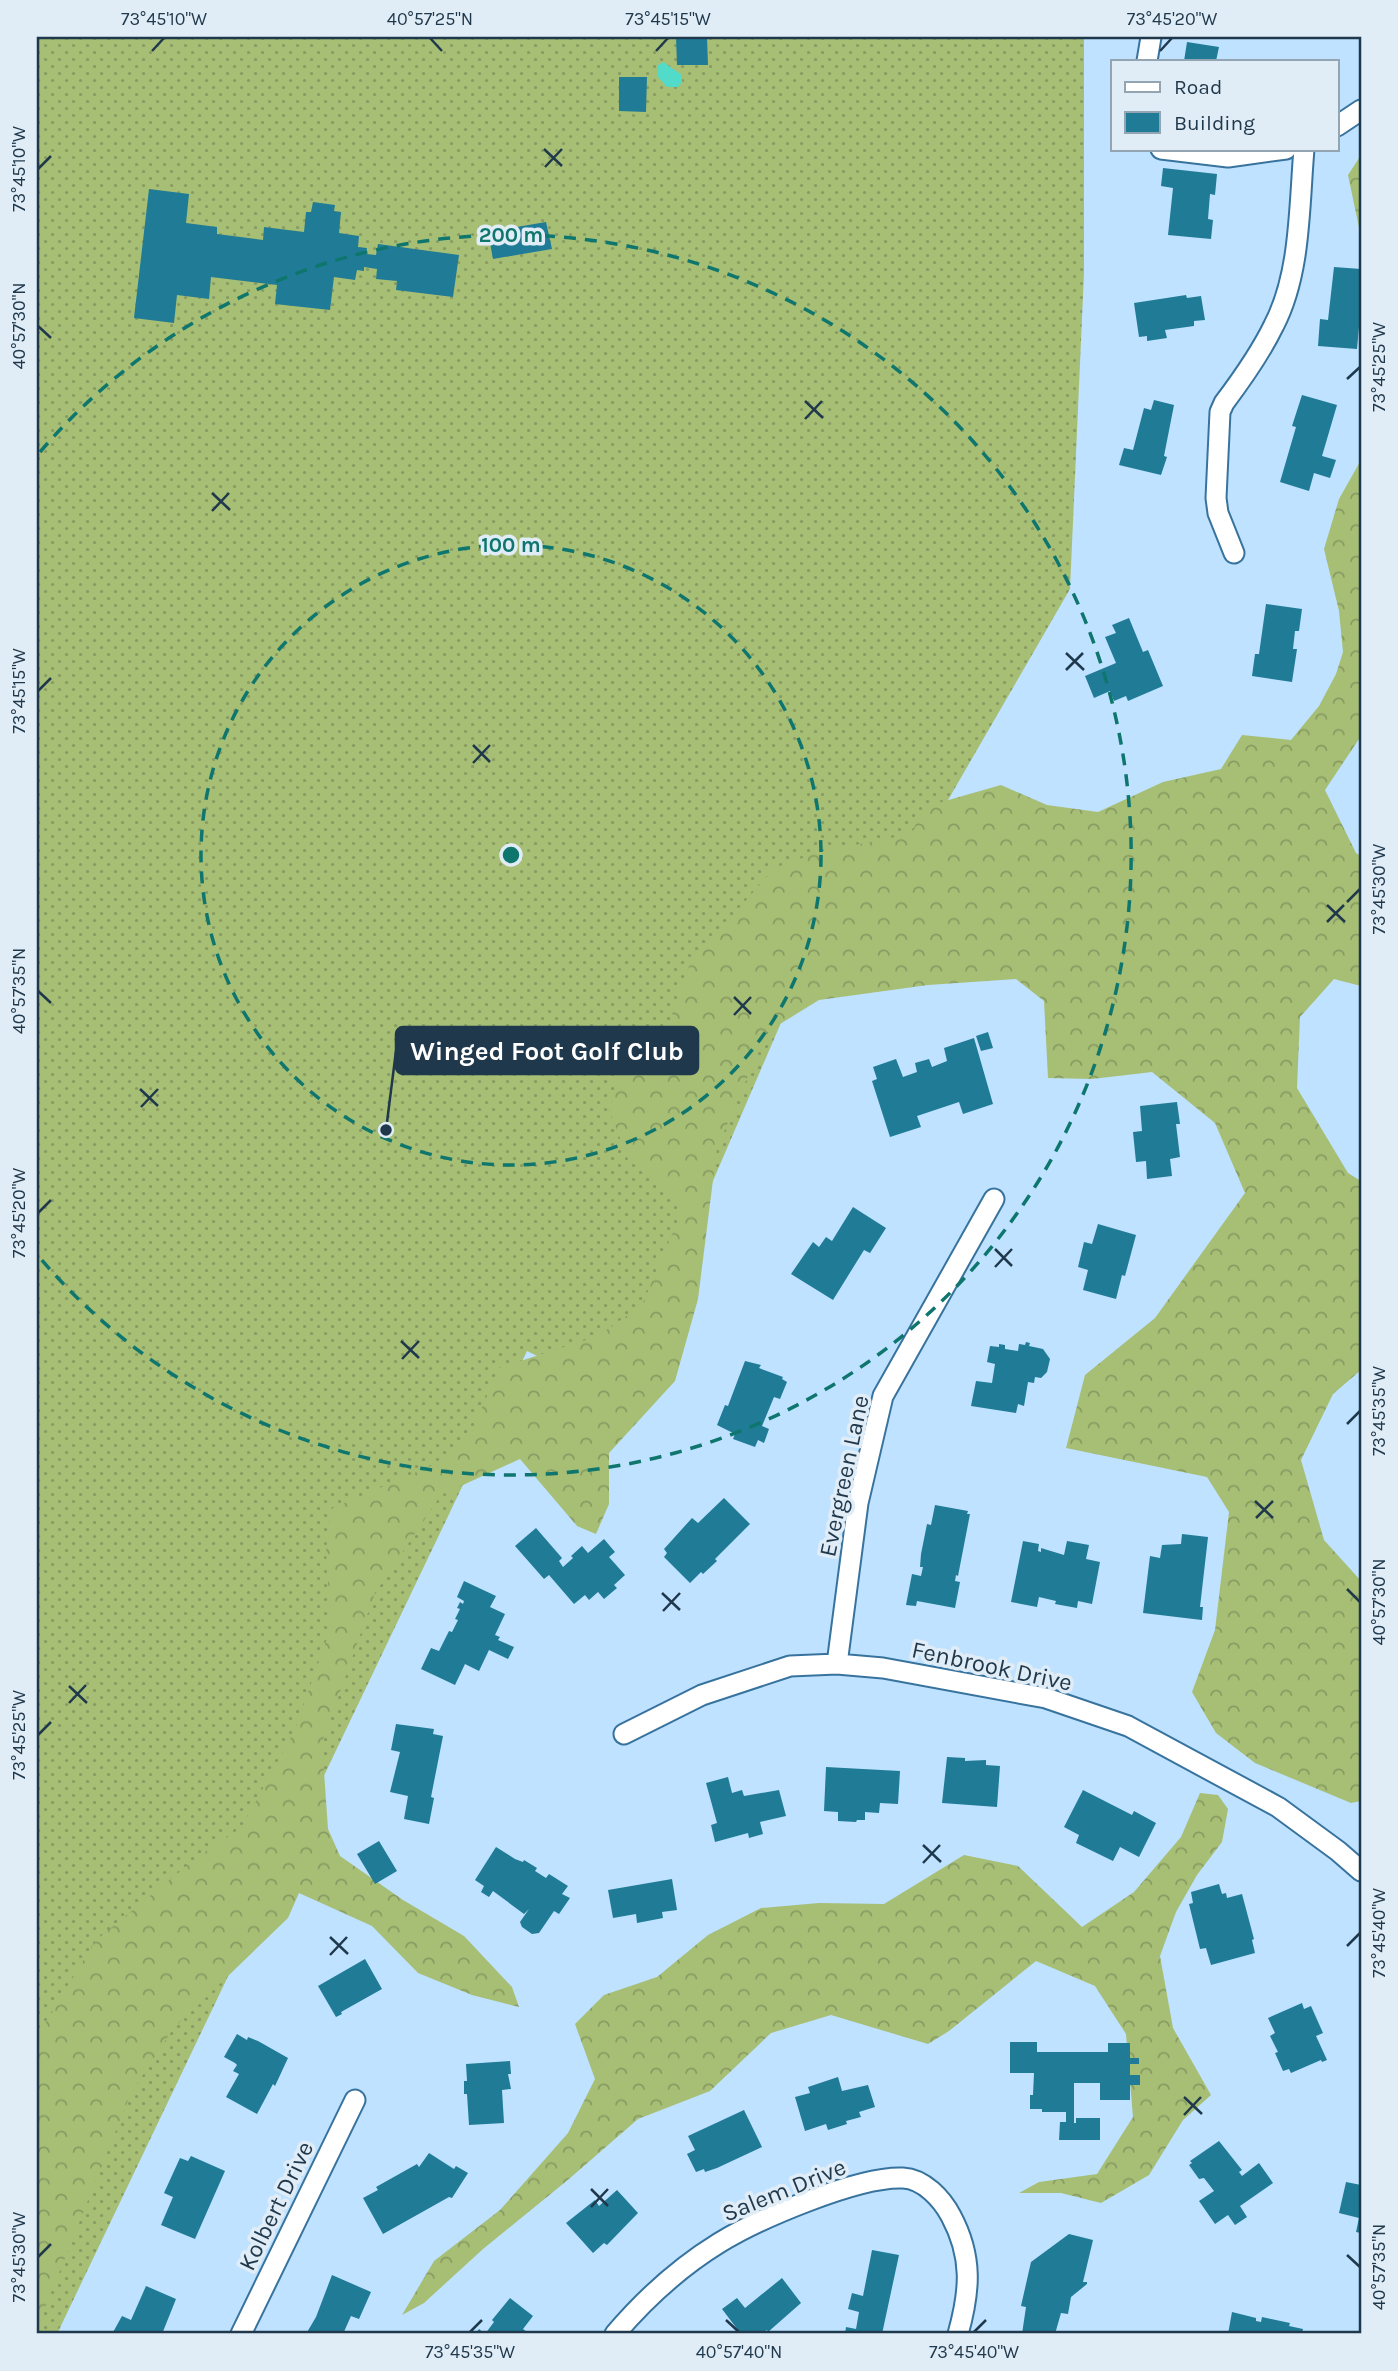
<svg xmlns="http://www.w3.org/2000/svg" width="1398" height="2371" font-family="Karla,sans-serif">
	<defs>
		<pattern id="grass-dots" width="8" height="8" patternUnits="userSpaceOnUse" patternTransform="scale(1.75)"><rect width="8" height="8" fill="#a7be75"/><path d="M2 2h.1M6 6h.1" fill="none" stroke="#879b62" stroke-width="1.8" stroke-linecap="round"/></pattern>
		<pattern id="forest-crowns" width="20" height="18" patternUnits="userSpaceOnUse" patternTransform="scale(1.75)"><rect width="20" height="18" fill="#a7be75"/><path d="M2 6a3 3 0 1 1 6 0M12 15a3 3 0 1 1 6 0" fill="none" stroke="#879b62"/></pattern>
	</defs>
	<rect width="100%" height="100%" fill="#bee2ff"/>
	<!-- grass -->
	<path fill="url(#grass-dots)" d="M37 37H1084V273L1070 589 885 909 842 881 620 1397 527 1351 57 2334H37Z"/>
	<!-- forest -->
	<path fill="url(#forest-crowns)" d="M1361 155V237L1348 175Z
		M1361 460V736L1325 790 1356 853 1361 856V986L1334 979 1300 1017 1297 1088 1348 1173 1361 1181V1370L1333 1394 1301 1460 1324 1540 1361 1581V1801L1351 1803 1255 1763 1216 1733 1192 1692 1215 1630 1229 1512 1207 1477 1066 1448 1085 1375 1155 1318 1245 1193 1215 1123 1152 1072 1092 1079 1048 1078 1044 1001 1016 979 928 985 819 1000 767 1032 717 1148 698 1299 675 1381 609 1453V1504L596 1534 577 1526 520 1459 441 1495 375 1593 322 1743 328 1829 340 1856 403 1900 464 1936 512 1987 519 2007 472 1995 418 1973 372 1926 299 1893 288 1918 173 2029 131 2093 37 2328V2037L95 1941 200 1855 241 1828 294 1732 331 1627 326 1551 331 1509 435 1464 473 1428 499 1368 598 1336 642 1305 684 1206 662 1183 628 1159 609 1110 622 1068 668 1026 689 966 774 868 819 852 911 834 924 807 1001 785 1047 805 1098 812 1163 782 1221 769 1242 735 1291 740 1319 706 1336 674 1343 652 1339 611 1324 549 1339 499Z
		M1200 1793 1218 1795 1228 1809 1222 1842 1197 1875 1176 1912 1160 1956 1173 2028 1211 2095 1183 2120 1149 2175 1101 2203 1061 2193H1019L1039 2182 1097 2174 1133 2117 1126 2034 1095 1986 1036 1961 949 2031 928 2044 831 2015 771 2033 710 2091 638 2119 569 2179 483 2249 424 2303 402 2315 434 2261 500 2210 568 2133 595 2079 575 2024 604 1995 657 1977 708 1935 761 1908 819 1903 884 1904 964 1855 1018 1866 1082 1927 1134 1892 1181 1837Z"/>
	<!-- water -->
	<path fill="#52dbc9" d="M663 62 682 75V82L678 87H667L657 76V66Z"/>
	<!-- building -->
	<path fill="#207b96" d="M676 37H707L708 65H677Z
		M1187 42 1219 47 1216 61H1184Z
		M619 77H647L646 112 619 111Z
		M1163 168 1217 174 1215 195 1210 194 1208 219 1213 220 1211 239 1168 235 1173 188 1161 186Z
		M149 189 189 194 186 223 217 227V234L263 240 264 227 304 232 306 212H311L313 202 335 205 334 211 341 212 339 233 359 236 358 247 367 248 366 254 376 255 378 244 459 255 453 297 396 290 397 281 376 279 377 269 364 267V271L357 270 355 280 334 277 330 310 275 304 277 285 211 277 209 299 177 295 174 323 134 318Z
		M546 222 552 249 493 259 488 232Z
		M1334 267 1361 269V327H1359L1357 349 1318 346 1320 319 1328 320Z
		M1186 295 1187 298 1201 296 1205 320 1194 321V326L1165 330 1167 338 1147 341V336L1139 337 1134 303Z
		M1302 395 1337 405 1322 456 1336 460 1330 478 1314 473 1309 491 1280 482 1296 427 1292 426Z
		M1154 400 1174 405 1164 456 1167 457 1161 475 1119 465 1124 448 1133 450 1144 408 1151 410Z
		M1266 604 1302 609 1299 631H1295L1293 649H1297L1292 682 1252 676 1255 654H1259Z
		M1129 618 1143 652 1148 650 1163 686 1128 701 1126 696 1114 701 1110 691 1094 698 1085 676 1116 663 1105 637 1116 633 1112 625Z
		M988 1032 993 1048 981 1051 976 1036Z
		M974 1038 993 1104 963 1114 959 1102 917 1116 921 1127 890 1137 872 1081 877 1079 873 1067 896 1059 903 1077 917 1072 915 1063 929 1059 932 1067 947 1061 944 1048Z
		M1177 1102 1180 1124H1176L1180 1157 1170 1159 1172 1176 1147 1179 1146 1161 1136 1162 1133 1132 1142 1131 1140 1106Z
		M853 1207 886 1228 870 1253 864 1250 833 1300 791 1274 813 1242 819 1247 826 1237 832 1241Z
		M1098 1224 1136 1235 1125 1276 1122 1275 1116 1299 1083 1290 1088 1270 1078 1267 1084 1242 1092 1244Z
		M1026 1342 1030 1343 1029 1346 1043 1349 1050 1359 1047 1372 1041 1378 1035 1377 1034 1383 1028 1382 1024 1406 1018 1404 1016 1413 971 1406 976 1381 992 1383 995 1364 987 1362 990 1346 999 1347V1344L1005 1345V1349L1018 1351 1019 1344 1025 1345Z
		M745 1361 761 1365 759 1368 783 1377 782 1379 787 1382 780 1399 774 1397 762 1426 769 1429 764 1443 758 1440 755 1447 733 1439 735 1434 717 1425 725 1405 728 1406Z
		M724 1498 750 1524 715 1559 717 1561 703 1574 701 1572 690 1583 664 1557 667 1553 664 1549 692 1518 698 1523Z
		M935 1505 968 1511 967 1514H970L958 1576 956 1575 955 1581 960 1582 955 1608 917 1601 916 1606 906 1605 912 1574 921 1576 923 1567H920L921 1554 927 1524 931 1525Z
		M536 1528 562 1558 559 1561 563 1567 573 1558 571 1556 582 1546 588 1553 604 1539 615 1552 609 1557 625 1575 614 1585 617 1588 604 1599 598 1592 589 1600 585 1595 574 1604 549 1575 544 1579 515 1546Z
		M1182 1534 1208 1537 1200 1607H1203L1202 1620 1143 1613 1150 1556 1160 1558 1162 1545 1181 1544Z
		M1023 1541 1039 1544 1038 1551 1041 1552V1548L1064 1555 1067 1541 1089 1545 1086 1559 1100 1562 1092 1604 1078 1601 1077 1608 1055 1604 1056 1601 1039 1597 1037 1607 1011 1602Z
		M464 1581 496 1596 490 1607 505 1614 495 1635 500 1637 498 1640 514 1647 508 1659 489 1650 479 1671 465 1664 455 1685 421 1669 431 1648 439 1651 449 1631 452 1632 458 1620 455 1619 460 1609 457 1608 460 1602 463 1604 464 1601 457 1597Z
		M396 1724 434 1729 433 1734 443 1736 431 1797 434 1798 429 1824 404 1819 408 1796 390 1792 400 1752 391 1750Z
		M947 1757 965 1758V1761L986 1760V1765L1000 1766 997 1807 942 1803Z
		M826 1767 900 1771 898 1804 880 1803 879 1813 865 1812V1820H857L856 1822 838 1821V1812L824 1811Z
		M728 1777 732 1793 742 1790 744 1796 779 1790 786 1816 760 1822 763 1834 749 1838 748 1833 715 1842 711 1825 717 1823 706 1783Z
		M1083 1790 1132 1815 1134 1811 1156 1823 1139 1857 1120 1847 1113 1861 1076 1843 1079 1835 1064 1827Z
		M379 1841 397 1871 375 1884 357 1854Z
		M496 1847 515 1859 523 1862 524 1860 537 1868 535 1871 546 1878 549 1874 568 1886 562 1894 570 1898 559 1914 554 1911 539 1933 532 1934 522 1927 520 1922 529 1909 524 1914 493 1891 489 1897 481 1892 484 1886 475 1880Z
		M672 1879 677 1910 662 1912 663 1918 637 1923 636 1914 613 1918 608 1890Z
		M1219 1884 1222 1894 1226 1893 1227 1898 1242 1894 1254 1939 1252 1940 1255 1953 1211 1965 1206 1948 1200 1949 1189 1904 1193 1903 1191 1892Z
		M365 1959 382 1989 341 2012 342 2014 336 2017 318 1986Z
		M1302 2003 1304 2009 1311 2006 1323 2033 1316 2036 1327 2060 1322 2062 1321 2060 1291 2073 1289 2069 1283 2071 1275 2053 1278 2052 1270 2036 1275 2033 1268 2018Z
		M237 2034 247 2040 248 2037 258 2041 288 2058 275 2086 273 2084 257 2114 226 2097 239 2074 233 2071 237 2065 235 2063 224 2057Z
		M1010 2042H1037V2052H1108V2043H1130V2058H1139V2064H1130V2075H1140V2085H1130V2100H1100V2083H1074V2123H1076V2118H1100V2140H1059L1060 2122H1066V2112H1042V2109H1030V2095H1033L1034 2073H1010Z
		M510 2061 511 2074H508L511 2089 502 2090 504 2123 469 2125 467 2094H464V2081H467L466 2064Z
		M838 2077 842 2091 868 2085 875 2107 859 2112 861 2117 846 2121 847 2124 828 2130 826 2124 805 2131 795 2097 810 2093 808 2087Z
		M744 2110 762 2147 717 2168 705 2172 704 2169 696 2172 687 2154 695 2150 688 2136Z
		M1219 2141 1242 2170 1239 2172 1242 2176 1259 2163 1273 2183 1240 2206 1247 2217 1235 2225 1228 2215 1215 2224 1199 2201 1214 2191 1204 2178 1199 2179 1189 2165 1192 2163 1190 2161Z
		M429 2153 454 2169 456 2166 468 2173 452 2198 449 2197 383 2234 363 2198 378 2190 376 2187 417 2164 419 2167Z
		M191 2156 225 2171 195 2239 161 2225 173 2197 164 2193 180 2158 188 2161Z
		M1346 2182 1361 2185V2233L1356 2232 1359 2218 1339 2213Z
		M617 2190 638 2213 607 2245 604 2243 593 2253 566 2223 595 2200 599 2206Z
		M1069 2234 1093 2240 1083 2282H1087V2284L1071 2297 1068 2314 1061 2313 1055 2334H1022L1026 2307 1021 2306 1031 2262Z
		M872 2250 899 2255 882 2334H845L846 2327 856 2329 859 2312 848 2309 852 2293 863 2296Z
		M332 2275 371 2292 359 2319 351 2316 343 2334H306L316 2317Z
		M782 2278 801 2303 768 2332 767 2330 761 2334H741L722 2309 737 2298 745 2308Z
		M146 2286 176 2299 162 2334H112L122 2316 131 2320Z
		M510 2298 533 2316 523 2329 527 2332 525 2334H475L479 2329 485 2334 494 2322 492 2320Z
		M1232 2312 1256 2318V2321L1261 2322 1262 2317 1290 2323 1289 2326 1303 2329 1302 2334H1228Z"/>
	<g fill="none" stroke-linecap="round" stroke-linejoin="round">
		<defs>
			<path id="minor" d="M1147 61 1151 37
				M1337 126 1361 110
				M1161 149 1228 157 1286 149
				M1234 553 1218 513 1216 498 1220 412 1224 403C1242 379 1261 352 1274 325 1301 273 1299 206 1304 149
				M837 1664 858 1503 883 1396 994 1199
				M624 1734 702 1695 790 1666 837 1664 883 1668 1046 1698 1128 1726 1278 1807 1338 1851 1361 1871
				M241 2334 355 2100
				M615 2334C644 2300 680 2267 719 2243 758 2219 858 2176 903 2178 924 2179 942 2199 951 2216 973 2257 970 2291 958 2334"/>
		</defs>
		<!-- minor casing -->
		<use href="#minor" stroke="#38739e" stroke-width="23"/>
		<!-- minor -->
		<use href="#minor" stroke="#fff" stroke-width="19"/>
	</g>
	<!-- ticks -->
	<path fill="none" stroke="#1f384b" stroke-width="2.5" d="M430 38 442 51M152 51 164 38M656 51 668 38M1160 51 1172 38M544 149 562 166M545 167 562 149M38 169 51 156M38 326 51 338M1347 379 1360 367M805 401 823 418M805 419 822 401M212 493 230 510M212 511 229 493M1066 653 1084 670M1066 670 1083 653M38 691 51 678M473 745 490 762M473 763 490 745M1347 902 1360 889M1327 905 1345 922M1327 922 1344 905M38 991 51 1003M734 997 751 1014M734 1015 751 997M140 1089 158 1106M141 1107 158 1089M38 1213 51 1200M995 1249 1012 1266M995 1267 1012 1249M401 1341 419 1358M402 1359 419 1341M1347 1424 1360 1411M1255 1501 1273 1518M1256 1518 1273 1501M1347 1589 1360 1602M662 1593 680 1610M663 1611 680 1593M69 1686 87 1703M69 1703 86 1685M38 1735 51 1722M923 1845 941 1862M923 1863 940 1845M330 1937 348 1954M1347 1946 1360 1933M330 1955 347 1937M1184 2097 1202 2114M1184 2115 1201 2097M591 2189 608 2206M591 2207 608 2189M1347 2255 1360 2267M38 2257 51 2244M726 2320 739 2332M470 2332 482 2320M974 2332 986 2320"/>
	<!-- distance rings -->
	<g fill="none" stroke="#0f766e" stroke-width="3.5" stroke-dasharray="12 9">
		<circle cx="511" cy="855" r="310"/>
		<path d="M40 452A620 620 0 1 1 40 1258"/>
	</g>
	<g text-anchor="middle" stroke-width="7" stroke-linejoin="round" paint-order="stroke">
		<!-- street labels -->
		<g font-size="24" fill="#1f384b" stroke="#e0ecf6">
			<text transform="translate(844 1476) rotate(-78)" y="8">Evergreen Lane</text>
			<text transform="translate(992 1666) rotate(12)" y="8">Fenbrook Drive</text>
			<text transform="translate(784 2190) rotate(-22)" y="8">Salem Drive</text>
			<text transform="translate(276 2206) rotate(-64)" y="8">Kolbert Drive</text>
		</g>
	</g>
	<circle cx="511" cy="855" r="10" fill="#0f766e" stroke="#e0ecf6" stroke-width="3.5"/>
	<g font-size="21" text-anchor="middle" font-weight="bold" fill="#0f766e" stroke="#e0ecf6" stroke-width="7" stroke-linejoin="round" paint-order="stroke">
		<text x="511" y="242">200 m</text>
		<text x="511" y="552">100 m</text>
	</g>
	<!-- callouts -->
	<path fill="none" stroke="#1f384b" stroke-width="2.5" d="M386 1130L396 1051"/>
	<circle fill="#1f384b" stroke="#e0ecf6" stroke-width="2.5" cx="386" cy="1130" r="7"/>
	<rect fill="#1f384b" stroke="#1f384b" stroke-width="2.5" x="396" y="1027" width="302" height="47" rx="7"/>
	<g font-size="26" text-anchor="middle" font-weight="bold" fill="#fff">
		<text x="547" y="1060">Winged Foot Golf Club</text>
	</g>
	<!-- border -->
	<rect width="1398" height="2371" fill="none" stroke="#e0ecf6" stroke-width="77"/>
	<!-- legend -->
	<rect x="1111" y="60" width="228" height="91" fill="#e0ecf6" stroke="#93a4b2" stroke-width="2"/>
	<rect x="1125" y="82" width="35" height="10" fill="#ffffff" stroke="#93a4b2" stroke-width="2"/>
	<text x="1174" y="94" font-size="21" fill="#1f384b">Road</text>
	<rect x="1125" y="112" width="35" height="21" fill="#207b96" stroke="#93a4b2" stroke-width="2"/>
	<text x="1174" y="130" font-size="21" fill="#1f384b">Building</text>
	<rect x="38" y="38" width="1322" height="2294" fill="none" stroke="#1f384b" stroke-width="2.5"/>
	<g font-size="18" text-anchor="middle" fill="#1f384b">
		<text x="164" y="25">73°45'10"W</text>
		<text x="430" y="25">40°57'25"N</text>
		<text x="668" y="25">73°45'15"W</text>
		<text x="1172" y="25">73°45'20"W</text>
		<text transform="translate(19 169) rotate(-90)" y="6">73°45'10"W</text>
		<text transform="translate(19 326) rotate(-90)" y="6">40°57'30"N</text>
		<text transform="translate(1379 367) rotate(-90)" y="6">73°45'25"W</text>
		<text transform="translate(19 691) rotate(-90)" y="6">73°45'15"W</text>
		<text transform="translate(1379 889) rotate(-90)" y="6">73°45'30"W</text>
		<text transform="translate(19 991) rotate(-90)" y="6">40°57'35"N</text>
		<text transform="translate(19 1213) rotate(-90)" y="6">73°45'20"W</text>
		<text transform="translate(1379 1411) rotate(-90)" y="6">73°45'35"W</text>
		<text transform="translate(1379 1602) rotate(-90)" y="6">40°57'30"N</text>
		<text transform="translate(19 1735) rotate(-90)" y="6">73°45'25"W</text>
		<text transform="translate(1379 1933) rotate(-90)" y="6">73°45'40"W</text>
		<text transform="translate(19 2257) rotate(-90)" y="6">73°45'30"W</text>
		<text transform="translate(1379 2267) rotate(-90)" y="6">40°57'35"N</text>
		<text x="470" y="2358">73°45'35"W</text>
		<text x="739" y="2358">40°57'40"N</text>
		<text x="974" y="2358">73°45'40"W</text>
	</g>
</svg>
